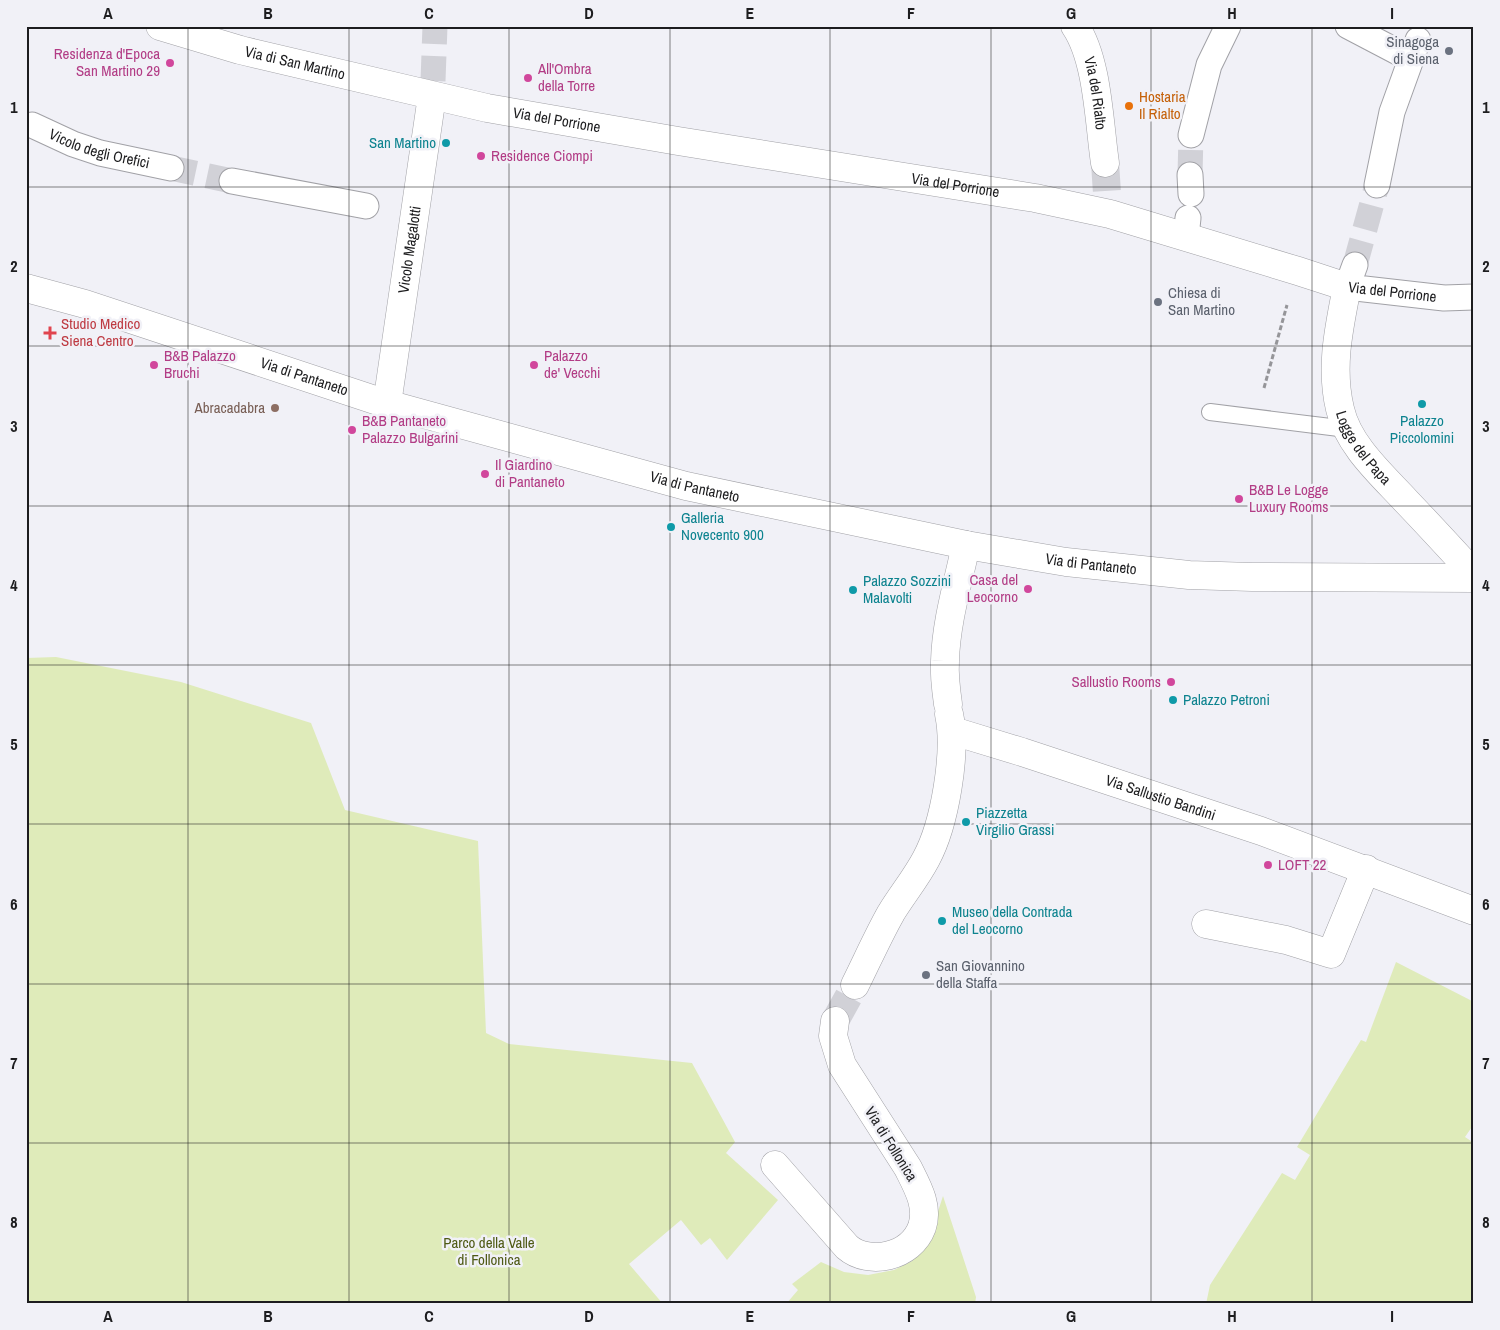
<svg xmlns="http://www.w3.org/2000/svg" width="1500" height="1330" font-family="'Archivo Narrow',sans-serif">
	<rect width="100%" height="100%" fill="#f1f1f7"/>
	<!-- green -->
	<path fill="#dfebba" d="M56 657 181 682 311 723 345 810 478 841 486 1033 509 1044 692 1063 735 1142 726 1153 778 1200 727 1260 710 1238 701 1245 681 1220 629 1264 663 1304H26V658Z
		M1396 962 1474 1002V1124L1465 1137 1474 1143V1304H1206L1210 1285 1282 1173 1295 1180 1310 1155 1297 1147 1361 1040 1366 1042Z
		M943 1196 976 1297 975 1304H786L798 1290 792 1284 821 1262 844 1272 868 1275 894 1270 912 1261 931 1233Z"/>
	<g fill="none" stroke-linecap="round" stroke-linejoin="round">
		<!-- pedestrian-tunnel -->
		<path stroke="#d1d1d7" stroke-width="25" stroke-dasharray="25 12" stroke-linecap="butt" d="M433 81 435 26
			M171 168 232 181
			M1190 175 1191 135
			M1355 265 1377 185"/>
		<!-- minor-tunnel -->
		<path stroke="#d1d1d7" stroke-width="28" stroke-dasharray="28 14" stroke-linecap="butt" d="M1105 163 1107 193
			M835 1021 855 985"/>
		<defs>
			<path id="service" d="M1210 412 1347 429"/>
			<g id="pedestrian">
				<path d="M1348 26 1411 59"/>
				<path id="s1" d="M32 125 73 144 100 153 171 168"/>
				<path d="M1191 135 1209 65 1228 26"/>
				<path d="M1190 175 1191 194"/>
				<path d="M232 181 366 206"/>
				<path d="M1377 185 1392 112 1418 40"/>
				<path d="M1186 236 1188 218"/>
				<path id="s2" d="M1355 265 1347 287 1444 298 1474 297"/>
			</g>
			<g id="minor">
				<path id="s3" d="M160 26 240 50 487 108 678 141 1035 198 1110 214 1298 271 1347 287C1339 328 1330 367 1340 409 1348 445 1381 474 1406 501 1429 525 1451 549 1474 574"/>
				<path id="s4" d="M1075 26C1098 60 1099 123 1105 163"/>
				<path id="s5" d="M26 288 85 304 387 404 686 486 966 545 1066 562 1189 575 1252 577 1474 578"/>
				<path id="s6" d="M387 404 432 96"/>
				<path d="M948 704C946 690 944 676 945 661 946 622 958 583 966 545"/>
				<path id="s7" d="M953 731 1022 752 1261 831 1474 911"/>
				<path d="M1206 924 1286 940 1331 954 1366 869"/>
				<path d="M855 985C867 961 878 936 891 913 902 895 916 878 926 859 945 824 957 752 949 714"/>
				<path d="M775 1165 847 1247C869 1266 911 1257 922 1227 929 1206 917 1186 908 1168L842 1065 833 1036 835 1021"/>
			</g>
		</defs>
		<!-- service casing -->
		<use href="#service" stroke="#a1a1a6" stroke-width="18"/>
		<!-- pedestrian casing -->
		<use href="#pedestrian" stroke="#a1a1a6" stroke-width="27"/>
		<!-- minor casing -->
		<use href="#minor" stroke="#a1a1a6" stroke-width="29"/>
		<!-- path -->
		<path stroke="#959599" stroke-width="3" stroke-dasharray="5 2.5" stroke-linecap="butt" d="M1264 388 1287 305"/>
		<!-- service -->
		<use href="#service" stroke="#fff" stroke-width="16"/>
		<!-- pedestrian -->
		<use href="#pedestrian" stroke="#fff" stroke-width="25"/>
		<!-- minor -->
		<use href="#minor" stroke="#fff" stroke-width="28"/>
	</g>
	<!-- grid -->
	<path fill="none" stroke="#1d1d1f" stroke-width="1" stroke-opacity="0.55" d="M188 26V1304M349 26V1304M509 26V1304M670 26V1304M830 26V1304M991 26V1304M1151 26V1304M1312 26V1304M26 187H1474M26 346H1474M26 506H1474M26 665H1474M26 824H1474M26 984H1474M26 1143H1474"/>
	<!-- markers -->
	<g fill="#6b7280" stroke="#f1f1f7" stroke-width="2">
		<circle cx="1449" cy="51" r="5"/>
		<circle cx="1158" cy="302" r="5"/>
		<circle cx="926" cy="975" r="5"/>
	</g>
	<g fill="#d1479c" stroke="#f1f1f7" stroke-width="2">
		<circle cx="170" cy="63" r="5"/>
		<circle cx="528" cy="78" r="5"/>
		<circle cx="481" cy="156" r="5"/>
		<circle cx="154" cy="365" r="5"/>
		<circle cx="534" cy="365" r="5"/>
		<circle cx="352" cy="430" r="5"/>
		<circle cx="485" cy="474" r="5"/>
		<circle cx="1239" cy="499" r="5"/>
		<circle cx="1028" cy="589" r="5"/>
		<circle cx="1171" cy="682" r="5"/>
		<circle cx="1268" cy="865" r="5"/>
	</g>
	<circle fill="#e8710a" stroke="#f1f1f7" stroke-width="2" cx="1129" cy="106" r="5"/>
	<g fill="#0f9aa8" stroke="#f1f1f7" stroke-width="2">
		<circle cx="446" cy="143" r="5"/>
		<circle cx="1422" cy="404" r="5"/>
		<circle cx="671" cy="527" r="5"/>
		<circle cx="853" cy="590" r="5"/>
		<circle cx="1173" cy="700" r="5"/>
		<circle cx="966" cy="822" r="5"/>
		<circle cx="942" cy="921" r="5"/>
	</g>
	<path fill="#e0444e" stroke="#f1f1f7" stroke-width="2" d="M47.5 325.5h5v5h5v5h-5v5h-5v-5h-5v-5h5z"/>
	<circle fill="#8d6e63" stroke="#f1f1f7" stroke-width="2" cx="275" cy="408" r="5"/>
	<g text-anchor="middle" stroke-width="5" stroke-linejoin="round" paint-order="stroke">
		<!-- worship labels -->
		<g font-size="15" fill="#5b616d" stroke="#f1f1f7" text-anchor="start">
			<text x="1439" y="47" text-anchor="end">Sinagoga<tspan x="1439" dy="17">di Siena</tspan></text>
			<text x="1168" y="298">Chiesa di<tspan x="1168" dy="17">San Martino</tspan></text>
			<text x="936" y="971">San Giovannino<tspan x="936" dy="17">della Staffa</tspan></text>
		</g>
		<!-- hotel labels -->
		<g font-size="15" fill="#b23c85" stroke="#f1f1f7" text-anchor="start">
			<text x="160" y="59" text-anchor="end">Residenza d'Epoca<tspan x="160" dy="17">San Martino 29</tspan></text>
			<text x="538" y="74">All'Ombra<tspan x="538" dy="17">della Torre</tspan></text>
			<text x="491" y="161">Residence Ciompi</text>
			<text x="164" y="361">B&amp;B Palazzo<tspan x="164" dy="17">Bruchi</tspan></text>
			<text x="544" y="361">Palazzo<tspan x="544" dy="17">de' Vecchi</tspan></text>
			<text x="362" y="426">B&amp;B Pantaneto<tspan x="362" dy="17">Palazzo Bulgarini</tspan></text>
			<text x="495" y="470">Il Giardino<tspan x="495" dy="17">di Pantaneto</tspan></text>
			<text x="1249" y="495">B&amp;B Le Logge<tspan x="1249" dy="17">Luxury Rooms</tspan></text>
			<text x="1018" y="585" text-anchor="end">Casa del<tspan x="1018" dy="17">Leocorno</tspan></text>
			<text x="1161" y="687" text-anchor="end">Sallustio Rooms</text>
			<text x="1278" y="870">LOFT 22</text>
		</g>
		<!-- street labels -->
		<g font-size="15" fill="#1d1d1f" stroke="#f1f1f7">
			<text dy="5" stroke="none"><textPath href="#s3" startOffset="140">Via di San Martino</textPath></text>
			<text dy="5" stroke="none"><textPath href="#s4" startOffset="71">Via del Rialto</textPath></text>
			<text dy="5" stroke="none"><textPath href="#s3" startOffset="408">Via del Porrione</textPath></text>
			<text dy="5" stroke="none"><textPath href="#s1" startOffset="72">Vicolo degli Orefici</textPath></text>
			<text dy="5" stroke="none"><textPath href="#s3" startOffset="812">Via del Porrione</textPath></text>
			<text dy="5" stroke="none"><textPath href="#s6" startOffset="156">Vicolo Magalotti</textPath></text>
			<text dy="5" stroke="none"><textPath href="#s2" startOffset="69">Via del Porrione</textPath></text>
			<text dy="5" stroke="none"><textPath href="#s5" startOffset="292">Via di Pantaneto</textPath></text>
			<text dy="5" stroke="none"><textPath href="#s3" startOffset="1386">Logge del Papa</textPath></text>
			<text dy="5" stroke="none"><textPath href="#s5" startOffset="698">Via di Pantaneto</textPath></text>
			<text dy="5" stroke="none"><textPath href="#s5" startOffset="1102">Via di Pantaneto</textPath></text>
			<text dy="5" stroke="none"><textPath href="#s7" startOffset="218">Via Sallustio Bandini</textPath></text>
			<text transform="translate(891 1144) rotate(58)" y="5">Via di Follonica</text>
		</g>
		<!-- food labels -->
		<g font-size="15" fill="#c56008" stroke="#f1f1f7" text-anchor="start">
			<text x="1139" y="102">Hostaria<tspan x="1139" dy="17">Il Rialto</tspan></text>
		</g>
		<!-- culture labels -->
		<g font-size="15" fill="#0d838f" stroke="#f1f1f7" text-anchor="start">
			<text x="436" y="148" text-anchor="end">San Martino</text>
			<text x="1422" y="426" text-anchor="middle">Palazzo<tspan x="1422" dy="17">Piccolomini</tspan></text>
			<text x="681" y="523">Galleria<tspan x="681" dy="17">Novecento 900</tspan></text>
			<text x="863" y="586">Palazzo Sozzini<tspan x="863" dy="17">Malavolti</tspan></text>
			<text x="1183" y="705">Palazzo Petroni</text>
			<text x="976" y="818">Piazzetta<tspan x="976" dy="17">Virgilio Grassi</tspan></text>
			<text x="952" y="917">Museo della Contrada<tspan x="952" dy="17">del Leocorno</tspan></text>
		</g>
		<!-- health labels -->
		<g font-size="15" fill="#be3a42" stroke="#f1f1f7" text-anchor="start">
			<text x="61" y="329">Studio Medico<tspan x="61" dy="17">Siena Centro</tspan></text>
		</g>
		<!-- education labels -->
		<g font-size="15" fill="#785e54" stroke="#f1f1f7" text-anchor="end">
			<text x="265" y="413">Abracadabra</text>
		</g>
		<!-- park labels -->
		<g font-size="15" fill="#4f5a15" stroke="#f1f1f7">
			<text x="489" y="1248">Parco della Valle<tspan x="489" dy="17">di Follonica</tspan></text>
		</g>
	</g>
	<!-- border -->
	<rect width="1500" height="1330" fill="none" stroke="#f1f1f7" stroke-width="55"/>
	<rect x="28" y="28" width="1444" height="1274" fill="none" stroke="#1d1d1f" stroke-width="2"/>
	<g font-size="16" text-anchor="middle" font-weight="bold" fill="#1d1d1f">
		<text x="108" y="19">A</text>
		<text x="268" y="19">B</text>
		<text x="429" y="19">C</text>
		<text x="589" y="19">D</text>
		<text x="750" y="19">E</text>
		<text x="911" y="19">F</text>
		<text x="1071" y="19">G</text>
		<text x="1232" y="19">H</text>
		<text x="1392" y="19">I</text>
		<text x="14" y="113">1</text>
		<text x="1486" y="113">1</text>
		<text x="14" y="272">2</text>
		<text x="1486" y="272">2</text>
		<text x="14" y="432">3</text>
		<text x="1486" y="432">3</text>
		<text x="14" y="591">4</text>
		<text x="1486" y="591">4</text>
		<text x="14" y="750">5</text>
		<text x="1486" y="750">5</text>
		<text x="14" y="910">6</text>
		<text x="1486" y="910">6</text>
		<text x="14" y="1069">7</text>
		<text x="1486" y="1069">7</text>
		<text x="14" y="1228">8</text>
		<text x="1486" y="1228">8</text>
		<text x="108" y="1322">A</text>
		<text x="268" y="1322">B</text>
		<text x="429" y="1322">C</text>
		<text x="589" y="1322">D</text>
		<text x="750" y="1322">E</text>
		<text x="911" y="1322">F</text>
		<text x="1071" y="1322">G</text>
		<text x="1232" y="1322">H</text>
		<text x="1392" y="1322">I</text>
	</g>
</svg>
